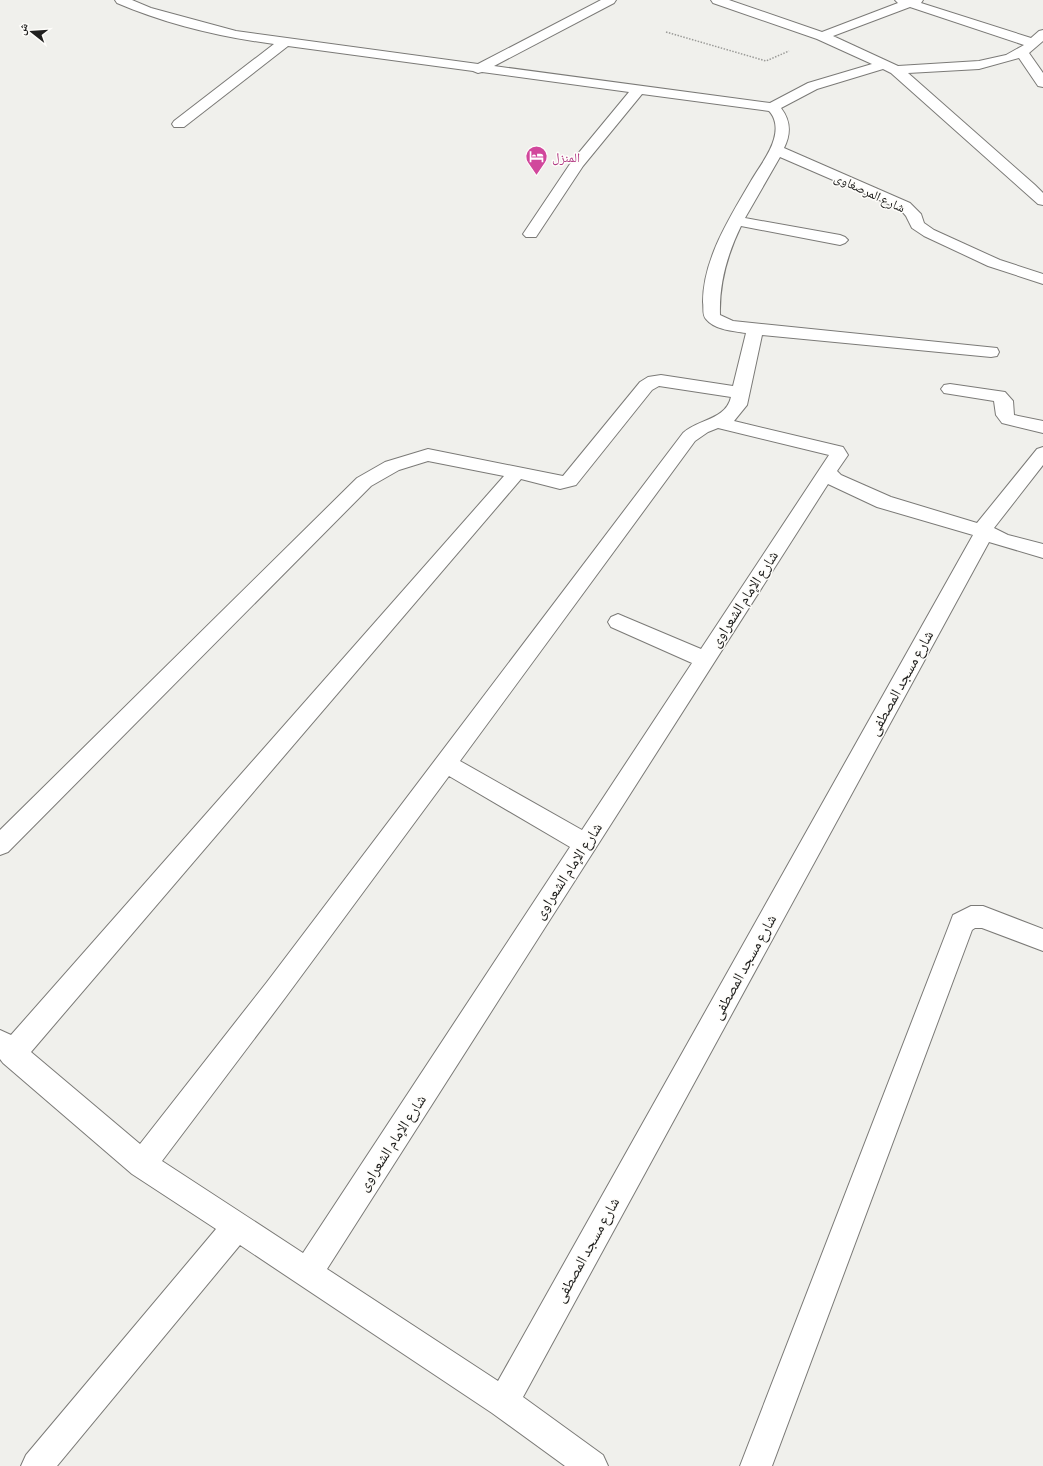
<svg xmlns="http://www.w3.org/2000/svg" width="1043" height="1466" font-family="'Alegreya Sans','Noto Naskh Arabic',sans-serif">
	<rect width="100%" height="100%" fill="#f0f0ec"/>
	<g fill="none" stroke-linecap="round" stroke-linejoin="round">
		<defs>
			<path id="minor" d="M115 0H132L151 8 236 31 478 64 601 0H616L614 3 494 66 770 103 808 83 872 64 817 39 713 3 711 0H729L822 32 898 3 895 0H923L921 3 1031 38 1039 31 1043 30V41L1029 53 1043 73V87L1038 86 1019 58 979 69 908 73 1035 185 1043 193V205L1038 204 891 73 883 69 817 89 781 108C791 121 791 134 784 148L910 203 921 214 924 223 934 230 1000 260 1043 274V284L988 266 924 236 912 228 906 216 900 209 780 157 745 218 840 235 845 237 848 240 845 243 840 245 741 226C727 255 719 283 720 315L733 321 997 348 999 352 997 356 991 357 762 335 747 405 734 421 843 447 848 455 837 471 841 475 891 497 977 523 1037 449 1043 447V465L994 528 1008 535 1043 544V558L989 542 523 1397 603 1455 608 1466H565L492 1413 240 1245 57 1466H21L26 1455 216 1229 132 1174 3 1063 0 1059V1030L11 1035 504 476 428 461 399 470 371 486 8 852 0 855V830L357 478 385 462 428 449 563 476 640 382 648 377 661 375 733 386 746 333C733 331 715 330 706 319 702 315 704 307 703 302 703 259 730 217 751 181 759 167 770 154 774 139 777 129 776 118 769 111L642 94 583 166 536 237H526L523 234 572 161 629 92 482 72 478 73 473 71 288 46 184 127H174L172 124 174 121 274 44C221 37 166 24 117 3ZM910 7 1024 45 1006 55 979 61 898 66 833 36ZM659 386 731 397C726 420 698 419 683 433L267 982 140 1144 31 1052 521 479 560 489 576 485 652 390ZM718 428 829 455 701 649 625 617 618 614 611 617 608 622 611 627 692 663 582 830 460 761 695 441 708 432ZM828 484 877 507 973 535 498 1381 327 1269ZM449 776 570 847 303 1253 162 1161 285 998Z
				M950 384 1005 392 1013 401 1014 415 1043 421V433L1002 423 996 415 994 401 944 393 941 389 944 385Z
				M971 906H983L1043 929V951L982 928H975L972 930 772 1466H740L950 923 953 915Z"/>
		</defs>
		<!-- minor casing -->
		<use href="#minor" stroke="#7b7a77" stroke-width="2"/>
		<!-- path -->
		<path stroke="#9b9b98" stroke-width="1.5" stroke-dasharray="1.5 1.5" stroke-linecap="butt" d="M666 32 766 61 789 51"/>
		<!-- minor -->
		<use href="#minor" fill="#fff" fill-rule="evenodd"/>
	</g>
	<!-- icons -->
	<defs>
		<symbol id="hotel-pin" viewBox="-11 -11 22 30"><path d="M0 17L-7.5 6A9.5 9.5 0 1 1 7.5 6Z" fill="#d1479c" stroke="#fefdfa"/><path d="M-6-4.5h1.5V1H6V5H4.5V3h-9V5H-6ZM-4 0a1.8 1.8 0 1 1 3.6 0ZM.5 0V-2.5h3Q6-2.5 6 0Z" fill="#fff"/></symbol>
	</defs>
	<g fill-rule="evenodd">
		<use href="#hotel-pin" x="524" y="144" width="25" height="34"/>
	</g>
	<g text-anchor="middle" stroke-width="3" stroke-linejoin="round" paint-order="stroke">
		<!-- far-hotel labels -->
		<g font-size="13" fill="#b23c85" stroke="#fefdfa" text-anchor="start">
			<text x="552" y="162">المنزل</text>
		</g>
		<!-- far-street labels -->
		<g font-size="13" fill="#20201f" stroke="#fefdfa">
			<text transform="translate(870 192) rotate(25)" y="5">شارع المرصغاوى</text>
		</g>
		<!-- street labels -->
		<g font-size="15" fill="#20201f" stroke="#fefdfa">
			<text transform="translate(744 599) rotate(-57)" y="5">شارع الإمام الشعراوى</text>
			<text transform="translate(901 683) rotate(-61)" y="5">شارع مسجد المصطفى</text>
			<text transform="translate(568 871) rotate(-57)" y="5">شارع الإمام الشعراوى</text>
			<text transform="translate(744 967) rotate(-61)" y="5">شارع مسجد المصطفى</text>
			<text transform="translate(392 1143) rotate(-57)" y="5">شارع الإمام الشعراوى</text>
			<text transform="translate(587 1250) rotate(-61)" y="5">شارع مسجد المصطفى</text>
		</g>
	</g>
	<!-- north arrow -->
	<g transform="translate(32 32) rotate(287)" stroke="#fefdfa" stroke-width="3" paint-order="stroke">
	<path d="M0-3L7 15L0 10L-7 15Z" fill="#20201f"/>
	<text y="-6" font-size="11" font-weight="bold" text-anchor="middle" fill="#20201f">ش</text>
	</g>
</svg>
